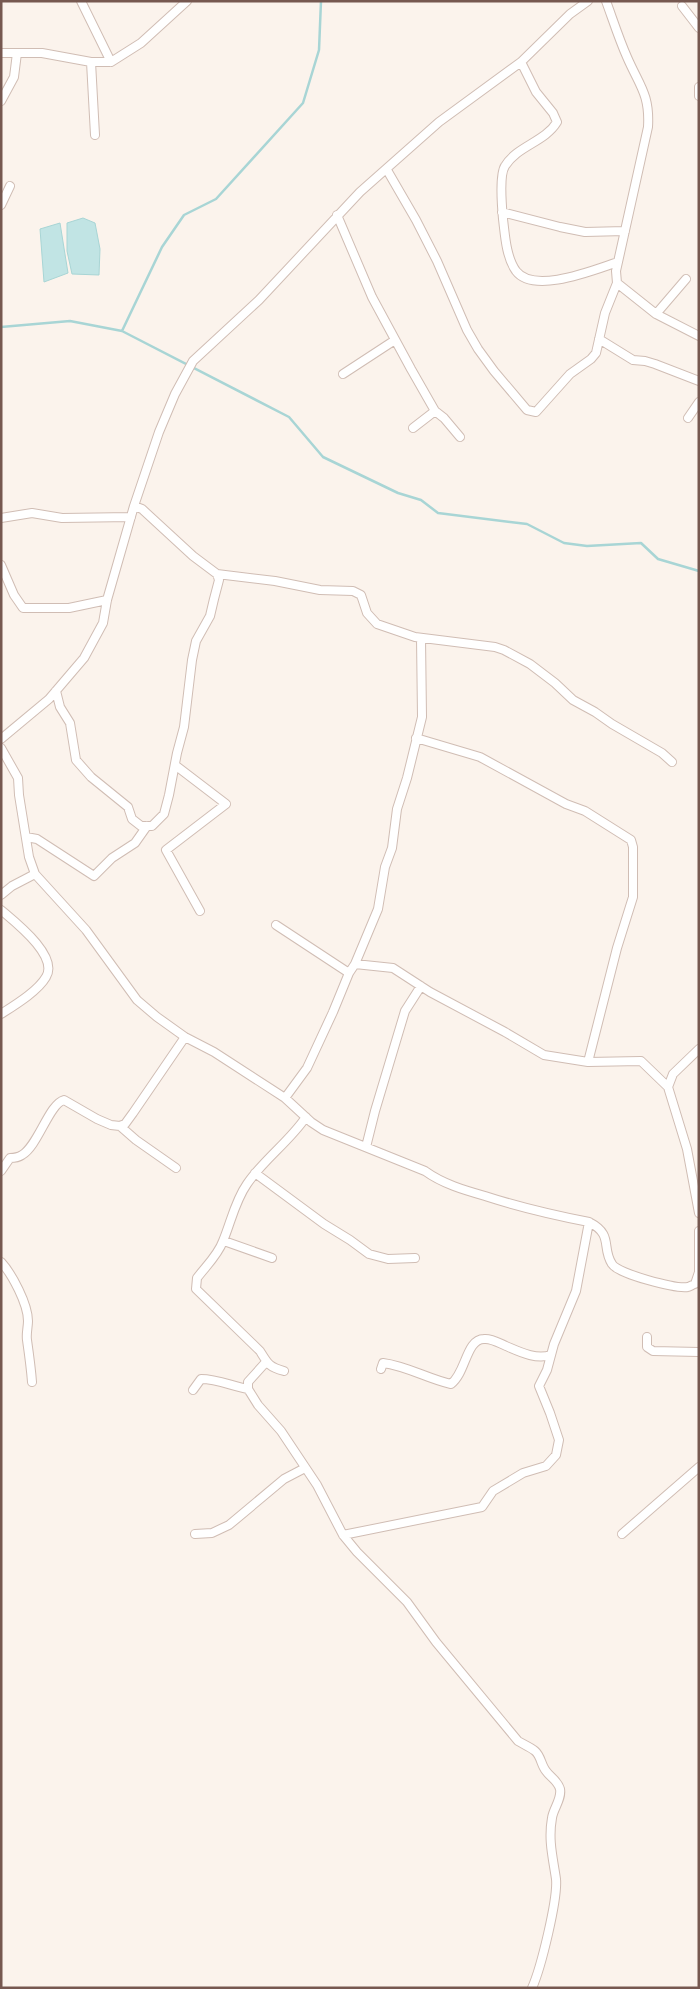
<svg xmlns="http://www.w3.org/2000/svg" width="700" height="1989" font-family="'Sofia Sans Condensed',sans-serif">
	<rect width="100%" height="100%" fill="#fbf3ec"/>
	<!-- water -->
	<path fill="#c1e4e4" stroke="#a8d5d5" d="M83 218 95 223 100 249 99 275 72 274 67 251V223Z
		M60 223 68 273 44 282 40 229Z"/>
	<g fill="none" stroke-linecap="round" stroke-linejoin="round">
		<!-- stream -->
		<path stroke="#a8d5d5" stroke-width="2.5" d="M1 327 70 321 122 331 289 417 323 457 398 493 421 500 438 513 527 524 564 543 587 546 641 543 658 559 699 571
			M122 331 162 247 184 215 216 199 303 103 319 50 321 1"/>
		<defs>
			<path id="minor" d="M81 1 111 62
				M682 6 699 28
				M1 53H42L91 62H111L141 43 187 1
				M91 62 95 135
				M521 62 536 92 553 113 557 122C545 142 517 146 505 166 499 175 502 208 503 219 505 235 506 257 516 271 534 295 596 269 618 262
				M699 87V96
				M1 101 14 77 17 53
				M387 170 416 220 437 261 467 330 478 349 494 371 527 410 536 412 570 374 591 359 596 353 605 313 617 283 616 271 648 127C650 94 639 85 627 57 619 39 613 20 606 1
				M1 205 10 186
				M502 212 560 227 585 232 625 231
				M337 215 372 297 411 369 435 411 444 418 460 437
				M617 283 656 314 699 336
				M656 314 686 279
				M599 339 633 360 645 361 655 364 699 381
				M343 374 395 340
				M688 418 699 402
				M413 428 435 411
				M134 506 142 509 193 556 217 574 275 581 320 590 353 591 361 595 367 613 377 624 415 637 495 647 504 650 530 664 555 683 573 700 595 712 612 724 662 753 672 762
				M1 518 32 513 62 518 131 517
				M1 565 14 595 23 608H69L107 600
				M56 691 60 707 70 723 76 760 91 777 128 807 132 819 141 826H152L164 814 169 795 177 753 184 727 192 660 196 641 210 616 214 599 219 580 217 574
				M416 738 480 757 566 804 585 811 631 840 633 847V897L617 948 588 1062
				M1 739 49 699 84 658 103 623 107 600 134 506 159 432 175 394 193 361 259 300 360 192 439 122 521 62 570 14 588 1
				M1 748 18 778 19 795 29 857 35 874 86 930 137 1000 157 1017 185 1037 214 1052 285 1098 311 1122 323 1130 425 1171C443 1184 464 1190 485 1196 519 1207 553 1215 589 1222 614 1235 601 1247 612 1264 618 1274 676 1289 688 1287 689 1287 694 1284 695 1284L699 1272V1231
				M175 765 226 804 166 850 200 911
				M26 837 37 839 94 876 112 858 135 843 147 826
				M1 895 12 886 35 874
				M1 910C15 922 59 956 46 977 38 991 15 1005 1 1014
				M276 925 349 973
				M355 964 393 968 430 992 505 1032 544 1055 588 1062 641 1061 668 1087
				M699 1049 673 1074 668 1087 687 1149 699 1213
				M285 1098 307 1068 333 1012 349 973 355 964 378 909 385 867 392 848 397 809 407 778 422 717 421 638
				M120 1126 125 1124 133 1113 185 1037
				M366 1147 375 1111 405 1011 421 986
				M1 1171 10 1158C14 1158 19 1157 22 1155 38 1146 49 1104 64 1100L97 1119 111 1125 120 1126 136 1140 176 1168
				M255 1173 324 1224 350 1240 369 1254 388 1259 415 1258
				M224 1241 272 1258
				M1 1262C12 1274 28 1304 28 1321 28 1327 26 1334 27 1340 29 1354 31 1368 32 1382
				M647 1337V1347L653 1351 699 1352
				M266 1362 248 1382V1389L258 1405 281 1431 317 1485 343 1535 357 1552 407 1602 436 1642 518 1741C523 1744 530 1747 535 1751 541 1756 541 1765 546 1771 550 1777 558 1781 560 1789 562 1799 553 1809 552 1818 548 1840 553 1858 556 1879 558 1899 541 1968 532 1988
				M381 1369 383 1363C407 1366 428 1379 451 1384 466 1373 466 1339 484 1339 491 1338 499 1343 506 1346 520 1352 536 1360 551 1355
				M284 1371C269 1367 268 1364 260 1351L196 1289 197 1278C206 1266 218 1255 223 1241 231 1222 235 1201 247 1184 264 1159 289 1142 306 1117
				M193 1390 201 1379C217 1379 232 1386 248 1389
				M195 1534 212 1533 229 1525 284 1479 305 1468
				M622 1534 699 1467
				M343 1535 482 1507 493 1491 523 1473 546 1466 556 1455 559 1440 550 1413 539 1386 547 1370 554 1344 576 1291 589 1222"/>
		</defs>
		<!-- minor casing -->
		<use href="#minor" stroke="#d0bdb4" stroke-width="10"/>
		<!-- minor -->
		<use href="#minor" stroke="#fff" stroke-width="8"/>
	</g>
	<!-- border -->
	<rect width="700" height="1989" fill="none" stroke="#765850" stroke-width="5"/>
</svg>
